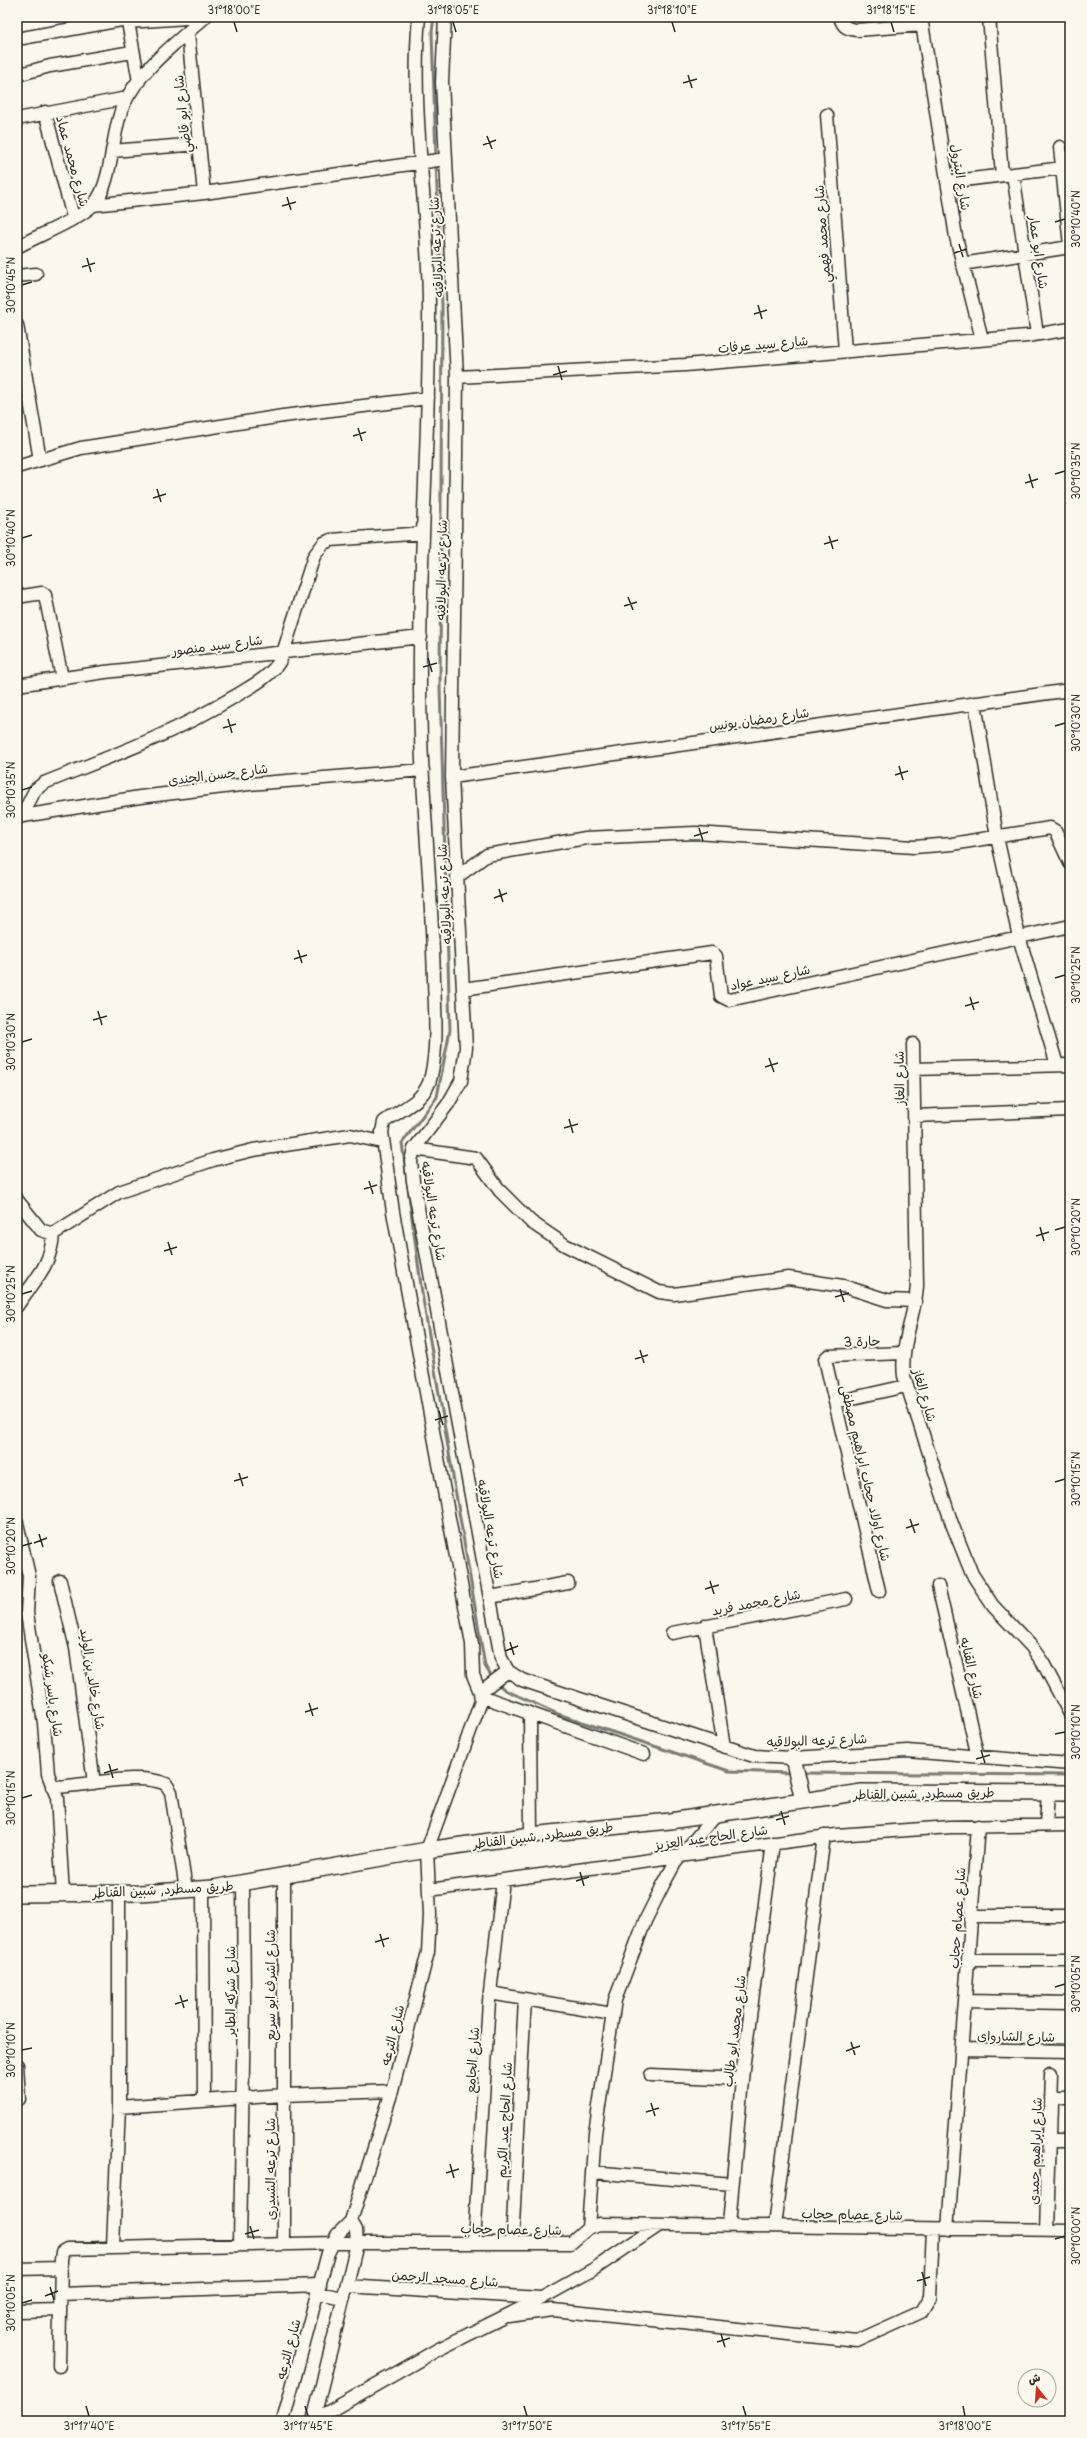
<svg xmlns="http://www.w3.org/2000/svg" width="1087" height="2438" font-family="'Playpen Sans','Playpen Sans Arabic',sans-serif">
	<rect width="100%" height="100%" fill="#fbf7ec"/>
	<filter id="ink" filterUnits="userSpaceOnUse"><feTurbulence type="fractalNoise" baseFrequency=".025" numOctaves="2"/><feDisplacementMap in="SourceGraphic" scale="8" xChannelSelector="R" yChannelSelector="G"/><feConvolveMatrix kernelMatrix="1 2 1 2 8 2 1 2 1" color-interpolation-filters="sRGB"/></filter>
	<g filter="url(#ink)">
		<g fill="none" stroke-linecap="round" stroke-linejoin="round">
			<!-- stream -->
			<path stroke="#7b7a75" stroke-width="3" d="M434 17 432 32 436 157
				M436 163 442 305 440 686 450 1030 437 1097 402 1143 422 1293 485 1666 493 1679
				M497 1683 505 1690 558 1714 729 1771 792 1773
				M802 1773 1070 1775"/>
			<defs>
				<path id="minor" d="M127 17 139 81
					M445 17 442 82 457 377 452 777 466 1048 461 1081 448 1104 414 1149 411 1161 413 1181 501 1658 508 1671 522 1680 754 1756 793 1758 907 1751 1070 1764
					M840 17C843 27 847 29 857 30L922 25
					M921 17 956 237 982 339
					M989 17 1002 175
					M128 22 202 17
					M188 33 204 193
					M17 39 127 19
					M17 75 50 66 132 52
					M45 112 73 217
					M827 115 845 351
					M17 119 127 98
					M1060 147 1070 246
					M112 151 199 144
					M1013 174 1037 334
					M947 182 1063 168
					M93 205 204 193 446 159
					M17 247C37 236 80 219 94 204 113 183 111 133 123 106 139 70 176 43 205 17
					M962 264 1070 247
					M17 276 36 274
					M17 325 40 460
					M457 377 685 365 1027 336 1070 329
					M17 467 81 448 283 416 428 398
					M17 597 42 593 45 595 62 678
					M17 685 105 672 421 637
					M975 703 997 837 1019 937 1057 1065
					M452 777 1070 690
					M22 816 35 790 44 783C109 757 171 735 232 698 250 687 270 678 281 659L314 556 324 543 331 540 423 533
					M17 817 140 797 249 784 423 770
					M457 877 487 855 586 838 695 833 914 847 952 844 1050 828 1055 831 1070 863
					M463 989 712 953 716 956 721 996 729 1000 1070 926
					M913 1044 917 1286C915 1316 900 1345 904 1376L952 1524 972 1574 993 1606 1031 1646 1043 1663 1070 1714
					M913 1069 1070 1065
					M914 1116 1070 1110
					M414 1149 476 1158 500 1191 531 1222 565 1245 659 1292 674 1294 788 1278 843 1286 887 1300 916 1301
					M17 1200 41 1230 53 1234 119 1192 213 1160 253 1150 350 1135 382 1142
					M17 1306C34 1280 51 1267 53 1234
					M835 1402 906 1386
					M17 1523 29 1576 27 1613 44 1723 48 1774 57 1798 63 1894
					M60 1581 76 1648 94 1783
					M938 1586 978 1757
					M879 1591 825 1359 828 1356 903 1353
					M490 1597 568 1583
					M705 1626 724 1747
					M672 1633 846 1599
					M480 1692 508 1671
					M481 1696 644 1754
					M530 1715 531 1835
					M52 1787C84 1787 138 1771 166 1784L171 1792 186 1890
					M1046 1824 1048 1792
					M203 1889 204 2100
					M429 1890 836 1835 951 1827 1070 1825
					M971 1916H1070
					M968 1960H1070
					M490 1993 612 2014
					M965 2001 1070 2003
					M962 2049 1070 2051
					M17 2065 19 2099
					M651 2075 742 2079
					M1050 2097H1070
					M119 2107 284 2095 392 2091
					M1049 2140H1070
					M592 2172 732 2184
					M729 2224 743 2069 773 1843
					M774 2226 824 1836
					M588 2228 595 2133 615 2000 645 1921 663 1885 675 1863 717 1813
					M948 2229 978 1826
					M1046 2229 1051 2073
					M474 2242 489 2001 503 1880
					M512 2243 525 1999
					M240 2244 244 2004 243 1884
					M284 2244V1876
					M113 2246 119 2107V1893
					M17 2269 61 2268
					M347 2286 541 2298
					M317 2293 344 2298
					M60 2294 320 2285
					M17 2311 60 2310
					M508 2316 553 2310 857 2341 921 2312 930 2297 933 2229
					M59 2366 61 2260 62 2252 67 2249 333 2243H571L588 2228 599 2224 1070 2230
					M314 2420 437 2350 542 2298 594 2269 658 2226
					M283 2421 328 2253 337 2235 351 2221 392 2091 428 1952 430 1915 427 1850 481 1701 480 1692 473 1675 472 1644 393 1212 382 1132 384 1122C402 1108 426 1101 431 1076 438 1046 435 1011 434 980 432 899 424 818 421 737 416 593 430 449 429 306 429 209 410 114 419 17
					M313 2421 357 2244 356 2230 351 2221"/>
				<path id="major" d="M793 1758 803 1800
					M17 1894 140 1893 213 1888 427 1850 531 1835 670 1821 862 1792 1070 1793"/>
			</defs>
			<!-- minor casing -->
			<use href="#minor" stroke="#2b2b2b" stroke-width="15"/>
			<!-- major casing -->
			<use href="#major" stroke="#2b2b2b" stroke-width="18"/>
			<!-- minor -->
			<use href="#minor" stroke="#fbf7ec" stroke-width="12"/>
			<!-- major -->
			<use href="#major" stroke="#fbf7ec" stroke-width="15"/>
		</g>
	</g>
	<!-- ticks -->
	<path fill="none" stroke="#2b2b2b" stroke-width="1.5" d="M234 22 237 32M453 22 456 32M672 22 675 32M891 22 894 32M688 75 692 88M683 83 697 79M487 136 492 149M483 145 496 140M287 197 291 210M282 206 296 202M1055 222 1065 219M959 244 963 257M954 253 967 249M87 258 91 272M82 267 95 263M22 285 32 282M758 305 762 319M754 314 767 310M558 366 562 380M553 375 567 371M358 428 362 441M353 436 366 432M1029 474 1033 488M1055 474 1065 471M1025 483 1038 479M157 489 161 502M153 498 166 494M829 536 833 549M22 538 32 535M824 544 838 540M628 597 633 610M624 606 637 602M428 658 432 672M423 667 437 663M228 719 232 733M1055 726 1065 723M223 728 236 724M899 766 903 780M895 775 908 771M22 790 32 787M699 828 703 841M694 836 708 832M499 889 503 902M494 898 507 893M298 950 302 963M294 959 307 955M1055 978 1065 975M970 997 974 1010M965 1006 979 1002M98 1011 102 1025M93 1020 107 1016M22 1042 32 1039M769 1058 774 1072M765 1067 778 1063M569 1119 573 1133M564 1128 578 1124M369 1181 373 1194M364 1189 377 1185M1040 1227 1044 1241M1055 1230 1065 1227M1036 1236 1049 1232M168 1242 172 1255M164 1251 177 1247M840 1289 844 1302M22 1294 32 1291M835 1297 849 1293M640 1350 644 1363M635 1359 648 1355M439 1411 443 1425M435 1420 448 1416M239 1473 243 1486M234 1481 248 1477M1055 1482 1065 1479M910 1519 915 1533M906 1528 919 1524M39 1534 43 1547M34 1543 47 1538M22 1546 32 1543M710 1581 714 1594M705 1589 719 1585M510 1642 514 1655M505 1651 518 1646M309 1703 313 1716M305 1712 318 1708M1055 1734 1065 1732M981 1750 985 1763M976 1759 990 1755M109 1764 113 1778M104 1773 118 1769M22 1798 32 1795M781 1811 785 1825M776 1820 789 1816M580 1872 584 1886M576 1881 589 1877M380 1934 384 1947M375 1942 389 1938M1055 1987 1065 1984M180 1995 184 2008M175 2004 188 2000M851 2042 855 2055M22 2050 32 2048M846 2051 860 2046M651 2103 655 2116M646 2112 659 2108M450 2164 454 2178M446 2173 459 2169M250 2226 254 2239M245 2234 259 2230M1055 2239 1065 2236M922 2272 926 2286M917 2281 930 2277M50 2287 54 2300M45 2296 58 2291M22 2303 32 2300M721 2334 725 2347M717 2342 730 2338M86 2406 89 2416M305 2406 308 2416M524 2406 527 2416M743 2406 746 2416M963 2406 965 2416"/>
	<g text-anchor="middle" stroke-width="4" stroke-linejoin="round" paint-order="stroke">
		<!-- street labels -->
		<g font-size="13" fill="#2b2b2b" stroke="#fbf7ec">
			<text transform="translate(182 114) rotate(-96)" y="5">شارع ابو قاضي</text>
			<text transform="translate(73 161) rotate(75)" y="5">شارع محمد عماد</text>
			<text transform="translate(961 177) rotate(81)" y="5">شارع البترول</text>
			<text transform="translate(822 234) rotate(-94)" y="5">شارع محمد فهمي</text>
			<text transform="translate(436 247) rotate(-93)" y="5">شارع ترعه البولاقيه</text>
			<text transform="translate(1039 252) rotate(82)" y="5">شارع ابو عمار</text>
			<text transform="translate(763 344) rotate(-5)" y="5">شارع سيد عرفات</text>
			<text transform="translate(441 570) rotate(-89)" y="5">شارع ترعه البولاقيه</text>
			<text transform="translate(217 645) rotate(-7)" y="5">شارع سيد منصور</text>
			<text transform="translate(759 719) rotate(-8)" y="5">شارع رمضان يونس</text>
			<text transform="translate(218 774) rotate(-7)" y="5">شارع حسن الجندى</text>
			<text transform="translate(444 894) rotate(-93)" y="5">شارع ترعه البولاقيه</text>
			<text transform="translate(770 977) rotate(-12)" y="5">شارع سيد عواد</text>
			<text transform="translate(899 1078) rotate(-91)" y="5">شارع الغاز</text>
			<text transform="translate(434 1211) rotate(81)" y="5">شارع ترعه البولاقيه</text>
			<text transform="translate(862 1341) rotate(-2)" y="5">حارة 3</text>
			<text transform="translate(925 1395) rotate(74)" y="5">شارع الغاز</text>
			<text transform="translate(866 1473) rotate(77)" y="5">شارع اولاد حجاب ابراهيم مصطفى</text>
			<text transform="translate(491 1529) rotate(80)" y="5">شارع ترعه البولاقيه</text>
			<text transform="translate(756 1602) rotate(-11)" y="5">شارع محمد فريد</text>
			<text transform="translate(972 1668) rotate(77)" y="5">شارع القنايه</text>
			<text transform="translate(93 1679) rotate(81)" y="5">شارع خالد بن الوليد</text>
			<text transform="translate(53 1695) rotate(82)" y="5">شارع ياسر شيكو</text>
			<text transform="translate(817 1740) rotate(-2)" y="5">شارع ترعه البولاقيه</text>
			<text transform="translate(924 1793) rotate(-1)" y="5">طريق مسطرد, شبين القناطر</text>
			<text transform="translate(543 1835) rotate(-7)" y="5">طريق مسطرد, شبين القناطر</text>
			<text transform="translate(711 1837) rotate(-8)" y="5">شارع الحاج عبد العزيز</text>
			<text transform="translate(163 1889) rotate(-3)" y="5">طريق مسطرد, شبين القناطر</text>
			<text transform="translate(957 1918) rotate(-86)" y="5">شارع عصام حجاب</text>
			<text transform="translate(270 1985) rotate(-90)" y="5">شارع اشرف ابو سريع</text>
			<text transform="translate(230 1991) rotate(-90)" y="5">شارع شركه الطاير</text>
			<text transform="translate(734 2031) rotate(-83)" y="5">شارع محمد ابو طالب</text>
			<text transform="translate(392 2035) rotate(-76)" y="5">شارع الترعه</text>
			<text transform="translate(1016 2036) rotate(1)" y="5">شارع الشارواى</text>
			<text transform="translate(472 2060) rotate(-86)" y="5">شارع الجامع</text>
			<text transform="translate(504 2120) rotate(-87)" y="5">شارع الحاج عبد الكريم</text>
			<text transform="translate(1035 2151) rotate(-88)" y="5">شارع ابراهيم حمدى</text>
			<text transform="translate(270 2169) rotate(-90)" y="5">شارع ترعه الشبدرى</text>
			<text transform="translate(852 2214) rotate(1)" y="5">شارع عصام حجاب</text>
			<text transform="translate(511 2229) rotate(1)" y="5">شارع عصام حجاب</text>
			<text transform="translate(445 2278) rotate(4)" y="5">شارع مسجد الرحمن</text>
			<text transform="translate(288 2349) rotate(-75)" y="5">شارع الترعه</text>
		</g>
	</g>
	<!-- margin -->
	<rect width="1087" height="2438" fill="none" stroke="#fbf7ec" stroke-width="44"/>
	<!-- north arrow -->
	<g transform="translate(1037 2388) rotate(343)"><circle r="19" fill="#fbf7ec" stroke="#a8a59f"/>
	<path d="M0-3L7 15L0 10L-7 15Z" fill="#c8321e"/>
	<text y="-6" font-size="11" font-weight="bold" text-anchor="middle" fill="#2b2b2b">ش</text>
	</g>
	<rect x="22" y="22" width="1043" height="2394" fill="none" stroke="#2b2b2b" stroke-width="1.5"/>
	<g font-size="10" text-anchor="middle" fill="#2b2b2b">
		<text x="234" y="14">31°18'00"E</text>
		<text x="453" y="14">31°18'05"E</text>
		<text x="672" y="14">31°18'10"E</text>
		<text x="891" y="14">31°18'15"E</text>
		<text transform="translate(1076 219) rotate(-90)" y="4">30°10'40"N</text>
		<text transform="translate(11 285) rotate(-90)" y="4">30°10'45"N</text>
		<text transform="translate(1076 471) rotate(-90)" y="4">30°10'35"N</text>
		<text transform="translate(11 538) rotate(-90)" y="4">30°10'40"N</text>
		<text transform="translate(1076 723) rotate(-90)" y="4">30°10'30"N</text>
		<text transform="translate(11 790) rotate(-90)" y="4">30°10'35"N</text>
		<text transform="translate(1076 975) rotate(-90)" y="4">30°10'25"N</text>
		<text transform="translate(11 1042) rotate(-90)" y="4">30°10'30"N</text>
		<text transform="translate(1076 1227) rotate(-90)" y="4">30°10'20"N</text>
		<text transform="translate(11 1294) rotate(-90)" y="4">30°10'25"N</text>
		<text transform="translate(1076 1479) rotate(-90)" y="4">30°10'15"N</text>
		<text transform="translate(11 1546) rotate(-90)" y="4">30°10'20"N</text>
		<text transform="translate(1076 1732) rotate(-90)" y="4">30°10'10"N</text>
		<text transform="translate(11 1798) rotate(-90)" y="4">30°10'15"N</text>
		<text transform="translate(1076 1984) rotate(-90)" y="4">30°10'05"N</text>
		<text transform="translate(11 2050) rotate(-90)" y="4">30°10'10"N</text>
		<text transform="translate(1076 2236) rotate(-90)" y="4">30°10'00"N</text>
		<text transform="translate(11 2303) rotate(-90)" y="4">30°10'05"N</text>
		<text x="89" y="2430">31°17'40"E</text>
		<text x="308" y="2430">31°17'45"E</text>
		<text x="527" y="2430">31°17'50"E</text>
		<text x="746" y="2430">31°17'55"E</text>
		<text x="965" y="2430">31°18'00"E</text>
	</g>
</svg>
